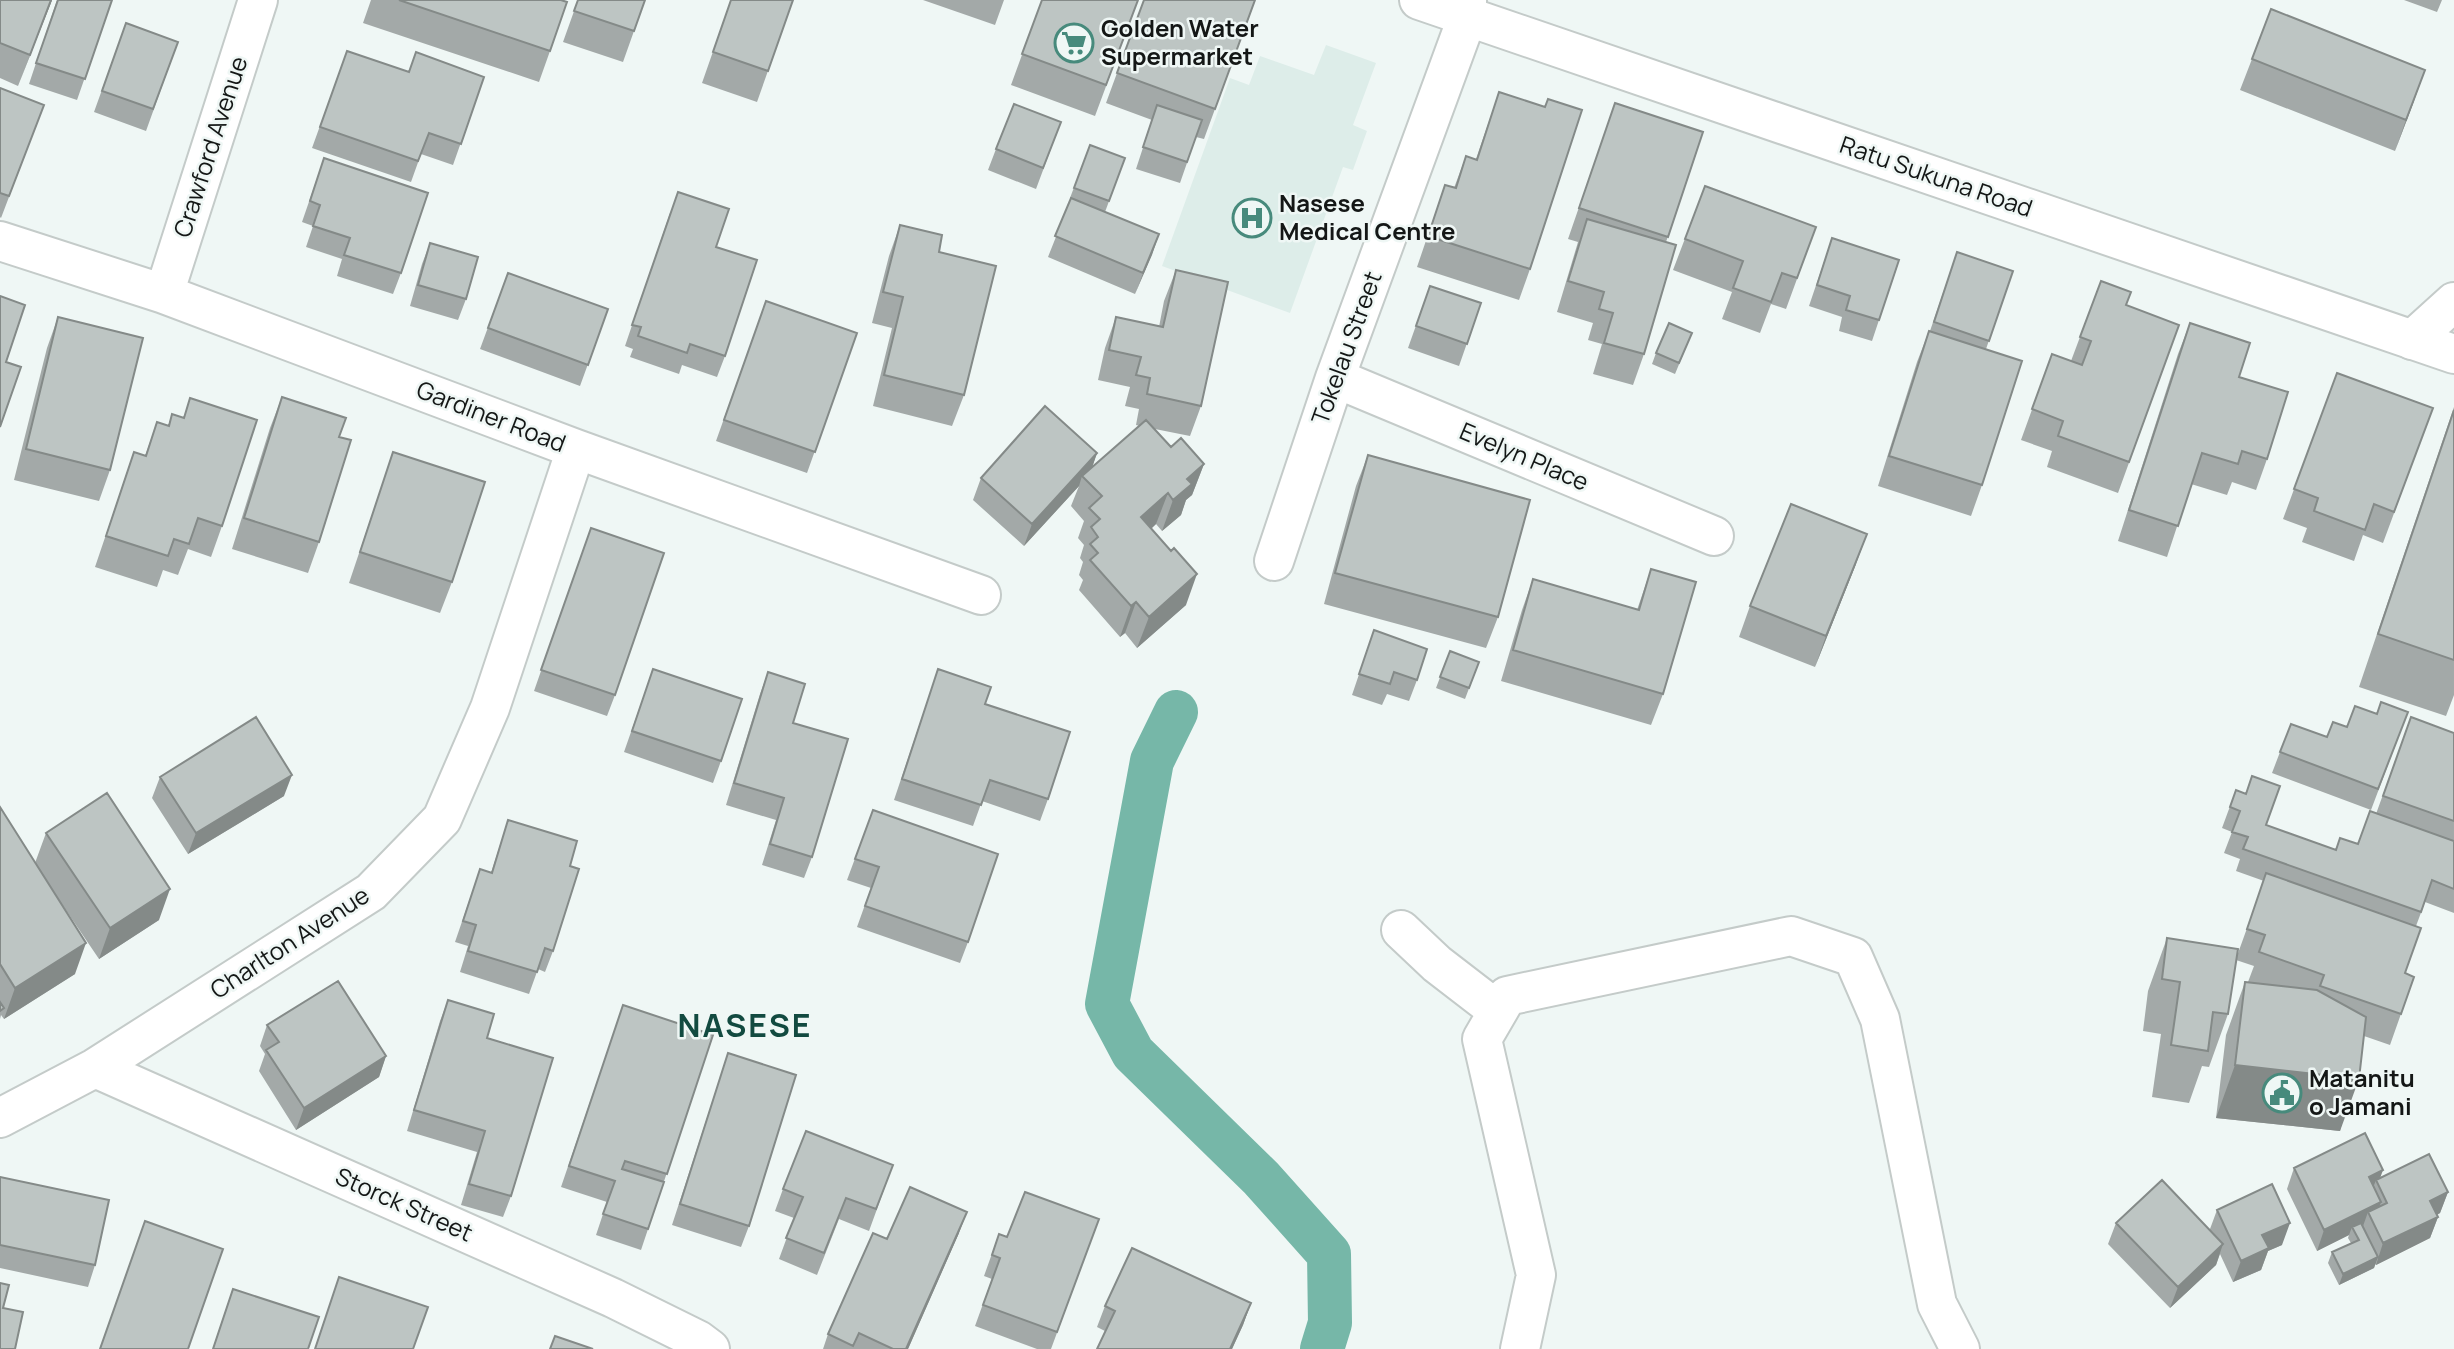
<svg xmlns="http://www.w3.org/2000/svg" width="2454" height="1349" font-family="Manrope,sans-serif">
	<rect width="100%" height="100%" fill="#eff7f5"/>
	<!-- built -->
	<path fill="#ddede9" d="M1326 45 1376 63 1353 125 1367 131 1353 170 1343 167 1290 313 1162 266 1230 78 1249 85 1260 56 1314 75Z"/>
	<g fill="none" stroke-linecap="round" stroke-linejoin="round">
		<!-- canal -->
		<path stroke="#76b7a8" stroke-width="44" d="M1176 712 1152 761 1107 1004 1133 1053 1261 1178 1329 1254 1330 1323 1322 1349"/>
		<defs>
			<path id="street" d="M0 241 164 294 576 449 981 595
				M164 294 258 0
				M2412 340 2454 302
				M1335 378 1714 536
				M1274 561 1335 378 1467 18V0
				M1401 930 1437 964 1498 1011
				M95 1068 613 1298 698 1340 710 1349
				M0 1118 95 1068 371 892 442 819 490 708 576 449
				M1520 1349 1536 1275 1482 1039 1507 996 1791 936 1853 957 1880 1019 1937 1304 1960 1349"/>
			<path id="secondary" d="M1419 0 2454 354"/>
		</defs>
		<!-- street casing -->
		<use href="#street" stroke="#c4cbc9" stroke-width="42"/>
		<!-- secondary casing -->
		<use href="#secondary" stroke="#c4cbc9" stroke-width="42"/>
		<!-- street -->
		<use href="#street" stroke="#fff" stroke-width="38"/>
		<!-- secondary -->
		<use href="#secondary" stroke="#fff" stroke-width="38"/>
	</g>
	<!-- wall -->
	<path fill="#a3a9a8" d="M0 0H52L18 86 0 78Z
		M57 0H112L77 100 29 84Z
		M371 0H399L550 51 539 82 363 23Z
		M578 0H645L623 62 563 42Z
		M731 0H793L757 102 702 83Z
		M923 0H1004L995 25Z
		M1042 0H1138L1095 116 1011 85Z
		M1255 0 1204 139 1196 137 1180 183 1136 169 1152 120 1106 103 1117 73Z
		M2404 0H2442L2437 12Z
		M126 23 178 42 146 131 94 112Z
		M347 51 408 72 484 77 453 165 421 154 411 182 312 148Z
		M2252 59 2414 101 2395 151 2240 90Z
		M0 88 44 105 1 218 0 217Z
		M1499 92 1530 269 1519 300 1417 267 1445 185 1454 188 1466 156 1476 159Z
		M1615 103 1703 132 1666 242 1644 354 1633 385 1593 374 1602 344 1588 340 1593 323 1557 312 1578 242 1568 239Z
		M1061 122 1036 189 988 170 996 149Z
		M1090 145 1125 158 1105 212 1159 234 1135 294 1048 257 1071 199 1070 198Z
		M324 158 401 273 393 294 337 276 342 259 306 247 313 226 302 222Z
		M1705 186 1816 227 1786 309 1771 304 1760 333 1722 319 1732 292 1673 270Z
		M670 213 716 247 725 356 717 377 682 365 679 374 630 357 633 349 625 346Z
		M900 225 939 252 964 395 952 426 873 406 892 328 872 323 889 256Z
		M1832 238 1879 320 1872 341 1839 331 1842 317 1809 306Z
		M430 243 466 299 458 320 410 306 422 264Z
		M1957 252 2013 271 1986 349 1982 485 1971 516 1878 486 1917 362 1929 331H1930Z
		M1176 270 1201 406 1190 436 1155 429 1171 447 1204 464 1192 495 1186 500 1181 515 1162 531 1156 524 1151 529 1186 605 1137 648 1125 633 1120 637 1079 590 1083 580 1079 575 1083 562 1080 558 1084 545 1078 538 1084 521 1071 506 1079 486 1024 546 973 500 981 478 1097 453 1092 467 1140 426 1136 425 1139 409 1125 406 1130 387 1098 380 1105 348 1116 317 1159 327 1164 301Z
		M508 273 608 309 580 386 480 349Z
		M2101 281 2126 305 2179 325 2118 493 2047 467 2052 451 2021 440 2052 354 2071 361Z
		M1430 286 1481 303 1459 366 1408 348Z
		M766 301 857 333 807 473 716 441Z
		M58 317 110 470 99 501 14 480 47 348Z
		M2190 323 2239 377 2267 459 2256 490 2232 482 2227 495 2191 484 2167 557 2118 541 2178 354Z
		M1692 333 1675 374 1652 364 1656 353Z
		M2337 373 2433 408 2383 543 2363 535 2354 561 2302 542 2307 528 2283 519Z
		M282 397 319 542 308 573 232 549 270 428Z
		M2454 407V695L2446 716 2359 687Z
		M172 414 222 526 211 557 188 549 178 575 163 570 157 587 95 567 134 452 145 456 157 422 168 426Z
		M393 452 452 582 440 613 349 583Z
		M1368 455 1498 617 1486 648 1324 604 1356 486Z
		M591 528 615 695 607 716 534 691Z
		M1856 564 1815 667 1739 637 1750 606Z
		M1651 569 1663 694 1651 725 1501 681 1522 610 1533 579 1637 610Z
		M1374 630 1417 680 1409 701 1387 694 1382 705 1352 695Z
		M1450 651 1479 662 1465 699 1436 688Z
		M653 669 721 761 713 783 624 752Z
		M938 669 985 704 1048 799 1040 821 982 801 973 826 894 800Z
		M768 672 812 857 804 878 762 865 776 820 726 805 760 694Z
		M2408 712 2371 810 2272 773 2280 752 2327 737 2377 714Z
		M2411 717 2454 733V913L2425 902 2416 926 2405 973 2414 977 2390 1045 2364 1036 2340 1131 2216 1118 2226 1035 2245 982H2248L2254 966 2236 960 2228 1014 2209 1067 2202 1066 2189 1103 2152 1097 2161 1034 2143 1031 2148 991 2167 938 2237 956 2264 881 2236 871 2240 859 2224 853 2232 832 2222 828 2236 790 2266 825 2335 850 2358 844 2376 814Z
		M160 777 284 796 188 854 152 798Z
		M0 807 35 863 46 833 159 920 99 959 55 894 75 974 4 1019 1 1015 0 1019Z
		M873 810 968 942 960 963 857 927 871 888 847 880Z
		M508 820 570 866 553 951 545 972 538 969 529 994 460 972 468 946 455 942 480 869 491 873Z
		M448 1000 487 1038 511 1196 503 1217 461 1205 477 1152 407 1131 440 1021Z
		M623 1005 713 1035 641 1250 596 1235 607 1202 561 1187Z
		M267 1025 386 1056 379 1077 296 1130 259 1071 265 1054 260 1046Z
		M728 1053 749 1226 741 1247 672 1225Z
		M893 1165 869 1231 839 1219 817 1275 779 1259 794 1218 775 1211 783 1189Z
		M2294 1168 2380 1178 2448 1192 2440 1213 2437 1215 2438 1217 2430 1238 2376 1265 2375 1264 2374 1268 2339 1285 2328 1263 2332 1252 2351 1243 2348 1238 2349 1235 2317 1251 2287 1189Z
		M0 1177 95 1265 88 1287 0 1268Z
		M2217 1210 2282 1245 2268 1251 2261 1270 2233 1282 2220 1254 2216 1265 2170 1308 2108 1244 2116 1223 2210 1229Z
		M1099 1219 1051 1349H1037L975 1326 992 1279 984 1276 999 1234 1007 1237Z
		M959 1233 908 1349H823L828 1334 887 1239Z
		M1251 1303 1243 1325 1232 1349H1097L1105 1331 1097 1327 1105 1306Z"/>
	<!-- shaded-wall -->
	<path fill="#848a88" d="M51 0H52L18 86 30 55Z
		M2425 70 2414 101 2395 151 2406 120Z
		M1159 234 1152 255 1135 294 1143 273Z
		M1097 453 1090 474 1082 476 1079 486 1024 546 1032 524Z
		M1204 464 1192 495 1186 500 1181 515 1162 531 1173 500 1187 479Z
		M1168 493 1156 524 1130 548 1141 517Z
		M1867 534 1856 564 1815 667 1826 636Z
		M1197 574 1186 605 1137 648 1149 617Z
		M1136 602 1125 633 1120 637 1131 606Z
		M292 775 284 796 188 854 196 833Z
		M170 889 159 920 99 959 110 928Z
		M86 943 75 974 4 1019 15 988Z
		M386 1056 379 1077 296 1130 304 1108Z
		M2235 1065 2359 1079 2340 1131 2216 1118Z
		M2383 1170 2378 1184 2376 1180 2371 1193 2369 1177Z
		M2448 1192 2440 1213 2422 1222 2430 1201Z
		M2381 1202 2374 1223 2368 1212 2362 1229 2352 1227 2349 1235 2317 1251 2324 1230Z
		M967 1212 959 1233 908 1349H906Z
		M2438 1217 2430 1238 2376 1265 2383 1243Z
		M2290 1223 2282 1245 2268 1251 2261 1270 2233 1282 2241 1261 2262 1235Z
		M2223 1244 2216 1265 2170 1308 2178 1287Z
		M2378 1257 2374 1268 2339 1285 2343 1274Z
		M1251 1303 1243 1325 1232 1349H1230Z"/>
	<!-- building -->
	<path fill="#bdc5c3" stroke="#848a88" stroke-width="2" d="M0 0H51L30 55 0 43Z
		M58 0H112L85 79 36 63Z
		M399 0H561L567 2 550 51Z
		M578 0H645L634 31 574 11Z
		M731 0H793L768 71 713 52Z
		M1042 0H1138L1106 85 1022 54Z
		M1144 0H1255L1215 109 1117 73Z
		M2271 9 2425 70 2406 120 2252 59Z
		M126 23 178 42 153 109 102 91Z
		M347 51 409 72 416 52 484 77 461 144 429 133 418 161 320 127Z
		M0 88 44 105 9 196 0 193Z
		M1499 92 1545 107 1548 99 1582 110 1530 269 1428 236 1445 185 1456 188 1466 156 1477 160Z
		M1615 103 1703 132 1668 237 1579 208Z
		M1014 104 1061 122 1043 168 996 149Z
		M1157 105 1202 120 1187 162 1143 147Z
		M1090 145 1125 158 1109 201 1074 188Z
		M324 158 428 193 401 273 344 255 350 238 313 226 320 205 310 201Z
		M1705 186 1816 227 1797 278 1782 273 1771 302 1733 288 1743 261 1685 239Z
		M678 192 729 209 716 247 757 260 725 356 690 344 687 353 638 336 641 327 632 325Z
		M1071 198 1159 234 1143 273 1055 236Z
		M1587 219 1676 245 1644 354 1604 343 1613 313 1599 309 1604 292 1568 281Z
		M900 225 942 235 939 252 996 266 964 395 884 375 903 297 883 292Z
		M1832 238 1899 260 1879 320 1846 310 1850 296 1817 285Z
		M430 243 478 257 466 299 418 285Z
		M1957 252 2013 271 1989 341 1934 322Z
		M1176 270 1228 282 1201 406 1147 394 1150 378 1136 375 1141 357 1109 350 1116 317 1163 327Z
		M508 273 608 309 588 365 488 328Z
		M2101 281 2131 292 2126 305 2179 325 2129 462 2058 436 2063 421 2032 409 2052 354 2082 365 2091 341 2080 337Z
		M1430 286 1481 303 1467 344 1416 326Z
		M0 296 25 305 6 362 21 367 0 427Z
		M766 301 857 333 815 452 724 420Z
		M58 317 143 338 110 470 26 449Z
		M1669 323 1692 333 1679 363 1656 353Z
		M2190 323 2250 343 2239 377 2288 392 2267 459 2242 451 2238 464 2202 453 2178 526 2129 510Z
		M1929 331 2022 361 1982 485 1889 456Z
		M2337 373 2433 408 2394 512 2374 504 2365 530 2314 511 2318 498 2294 489Z
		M282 397 346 418 339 437 351 440 319 542 244 518Z
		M190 398 257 420 222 526 198 518 189 544 174 539 168 556 106 536 134 452 146 456 157 422 169 426 172 414 184 418Z
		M1045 406 1097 453 1032 524 981 478Z
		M2454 410V660L2378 634Z
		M1146 420 1171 447 1181 438 1204 464 1187 479 1192 484 1173 500 1168 493 1141 517 1171 551 1174 548 1197 574 1149 617 1136 602 1131 606 1090 560 1098 553 1090 544 1098 537 1091 527 1100 519 1089 508 1102 496 1082 476Z
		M393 452 485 482 452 582 360 552Z
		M1368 455 1530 500 1498 617 1335 573Z
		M1791 504 1867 534 1826 636 1750 606Z
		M591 528 664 553 615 695 541 670Z
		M1651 569 1696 582 1663 694 1513 650 1533 579 1639 610Z
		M1374 630 1427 649 1417 680 1394 672 1390 684 1359 674Z
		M1450 651 1479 662 1469 688 1440 677Z
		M653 669 742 699 721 761 632 731Z
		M938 669 991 687 985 704 1070 732 1048 799 990 780 981 805 902 779Z
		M768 672 805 684 793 723 848 739 812 857 770 844 784 798 734 783Z
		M2381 702 2408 712 2378 789 2280 752 2291 724 2327 737 2333 722 2347 727 2355 706 2377 714Z
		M256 717 292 775 196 833 160 777Z
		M2411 717 2454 733V821L2383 796Z
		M2252 776 2280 786 2266 825 2336 850 2340 838 2358 844 2370 811 2454 841V889L2432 880 2421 912 2243 849 2248 837 2232 832 2240 811 2230 807 2236 790 2246 794Z
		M107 793 170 889 110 928 46 833Z
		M0 807 86 943 15 988 0 964Z
		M873 810 998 854 968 942 865 906 879 867 855 859Z
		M508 820 577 841 570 866 579 869 553 951 545 948 537 972 468 951 476 925 463 921 480 869 492 873Z
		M2266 873 2421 928 2405 973 2414 977 2401 1014 2320 986 2324 975 2259 952 2265 935 2247 929Z
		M2167 938 2238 949 2228 1014 2213 1012 2208 1051 2171 1045 2180 982 2162 979Z
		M338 981 386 1056 304 1108 266 1050 279 1042 267 1025Z
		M2245 982 2317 990 2366 1017 2359 1079 2235 1065Z
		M448 1000 494 1014 487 1038 553 1058 511 1196 469 1184 485 1131 414 1110Z
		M0 1002 4 1008 0 1011Z
		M623 1005 713 1035 667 1174 625 1161 622 1169 664 1182 648 1229 603 1214 615 1181 569 1166Z
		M728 1053 796 1075 749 1226 680 1204Z
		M806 1131 893 1165 876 1209 846 1198 824 1253 786 1238 803 1197 783 1189Z
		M2365 1133 2383 1170 2369 1177 2381 1202 2324 1230 2294 1168Z
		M2429 1154 2448 1192 2430 1201 2438 1217 2383 1243 2368 1212 2387 1203 2376 1180Z
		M0 1177 109 1200 95 1265 0 1245Z
		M2162 1180 2223 1244 2178 1287 2116 1223Z
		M2272 1184 2290 1223 2262 1235 2269 1248 2241 1261 2217 1210Z
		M910 1187 967 1212 906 1349H893L859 1333 853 1346 828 1334 873 1233 887 1239Z
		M1025 1192 1099 1219 1057 1332 983 1305 1000 1258 992 1255 999 1234 1007 1237Z
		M145 1221 223 1249 188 1349H100Z
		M2361 1223 2378 1257 2343 1274 2332 1252 2359 1240 2352 1227Z
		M1132 1248 1251 1303 1230 1349H1097L1115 1311 1105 1306Z
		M339 1277 428 1307 413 1349H315Z
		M0 1283 9 1285 3 1308 23 1312 15 1349H0Z
		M233 1289 319 1317 308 1349H213Z
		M555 1336 593 1349H550Z"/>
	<!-- icons -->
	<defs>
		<symbol id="supermarket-ring" viewBox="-11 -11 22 22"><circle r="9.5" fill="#eff7f5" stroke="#478a7c" stroke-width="1.5"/><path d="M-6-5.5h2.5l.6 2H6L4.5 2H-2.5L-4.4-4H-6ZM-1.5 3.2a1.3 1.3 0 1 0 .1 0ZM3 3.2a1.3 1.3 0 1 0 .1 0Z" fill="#478a7c"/></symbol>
		<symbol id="hospital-ring" viewBox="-11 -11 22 22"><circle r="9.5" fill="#eff7f5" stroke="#478a7c" stroke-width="1.5"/><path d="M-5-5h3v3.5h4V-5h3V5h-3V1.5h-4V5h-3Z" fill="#478a7c"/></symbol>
		<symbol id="civic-ring" viewBox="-11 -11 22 22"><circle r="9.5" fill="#eff7f5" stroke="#478a7c" stroke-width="1.5"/><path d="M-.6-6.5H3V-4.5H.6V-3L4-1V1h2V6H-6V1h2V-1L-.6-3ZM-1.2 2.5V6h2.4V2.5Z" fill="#478a7c"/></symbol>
	</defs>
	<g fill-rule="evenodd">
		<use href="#supermarket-ring" x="1052" y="21" width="44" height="44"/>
		<use href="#hospital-ring" x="1230" y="196" width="44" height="44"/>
		<use href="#civic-ring" x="2260" y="1071" width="44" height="44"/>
	</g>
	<g text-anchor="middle" stroke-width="5" stroke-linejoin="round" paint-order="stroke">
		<!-- poi labels -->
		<g font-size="24" font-weight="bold" fill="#141716" stroke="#eff7f5" text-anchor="start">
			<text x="1101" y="37">Golden Water<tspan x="1101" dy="28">Supermarket</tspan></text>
			<text x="1279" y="212">Nasese<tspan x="1279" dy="28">Medical Centre</tspan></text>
			<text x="2309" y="1087">Matanitu<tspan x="2309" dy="28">o Jamani</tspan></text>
		</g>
		<!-- street labels -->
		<g font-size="24" fill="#141716" stroke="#eff7f5">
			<text transform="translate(211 147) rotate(-72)" y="8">Crawford Avenue</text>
			<text transform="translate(1936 177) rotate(19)" y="8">Ratu Sukuna Road</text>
			<text transform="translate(1347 348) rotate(-70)" y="8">Tokelau Street</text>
			<text transform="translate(491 417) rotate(21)" y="8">Gardiner Road</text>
			<text transform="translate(1524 457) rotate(23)" y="8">Evelyn Place</text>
			<text transform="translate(290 943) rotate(-33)" y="8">Charlton Avenue</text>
			<text transform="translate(404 1205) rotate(24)" y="8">Storck Street</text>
		</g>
		<!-- district labels -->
		<g font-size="32" font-weight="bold" letter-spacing="2" fill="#124a40" stroke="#eff7f5">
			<text x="745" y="1037">NASESE</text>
		</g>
	</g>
</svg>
